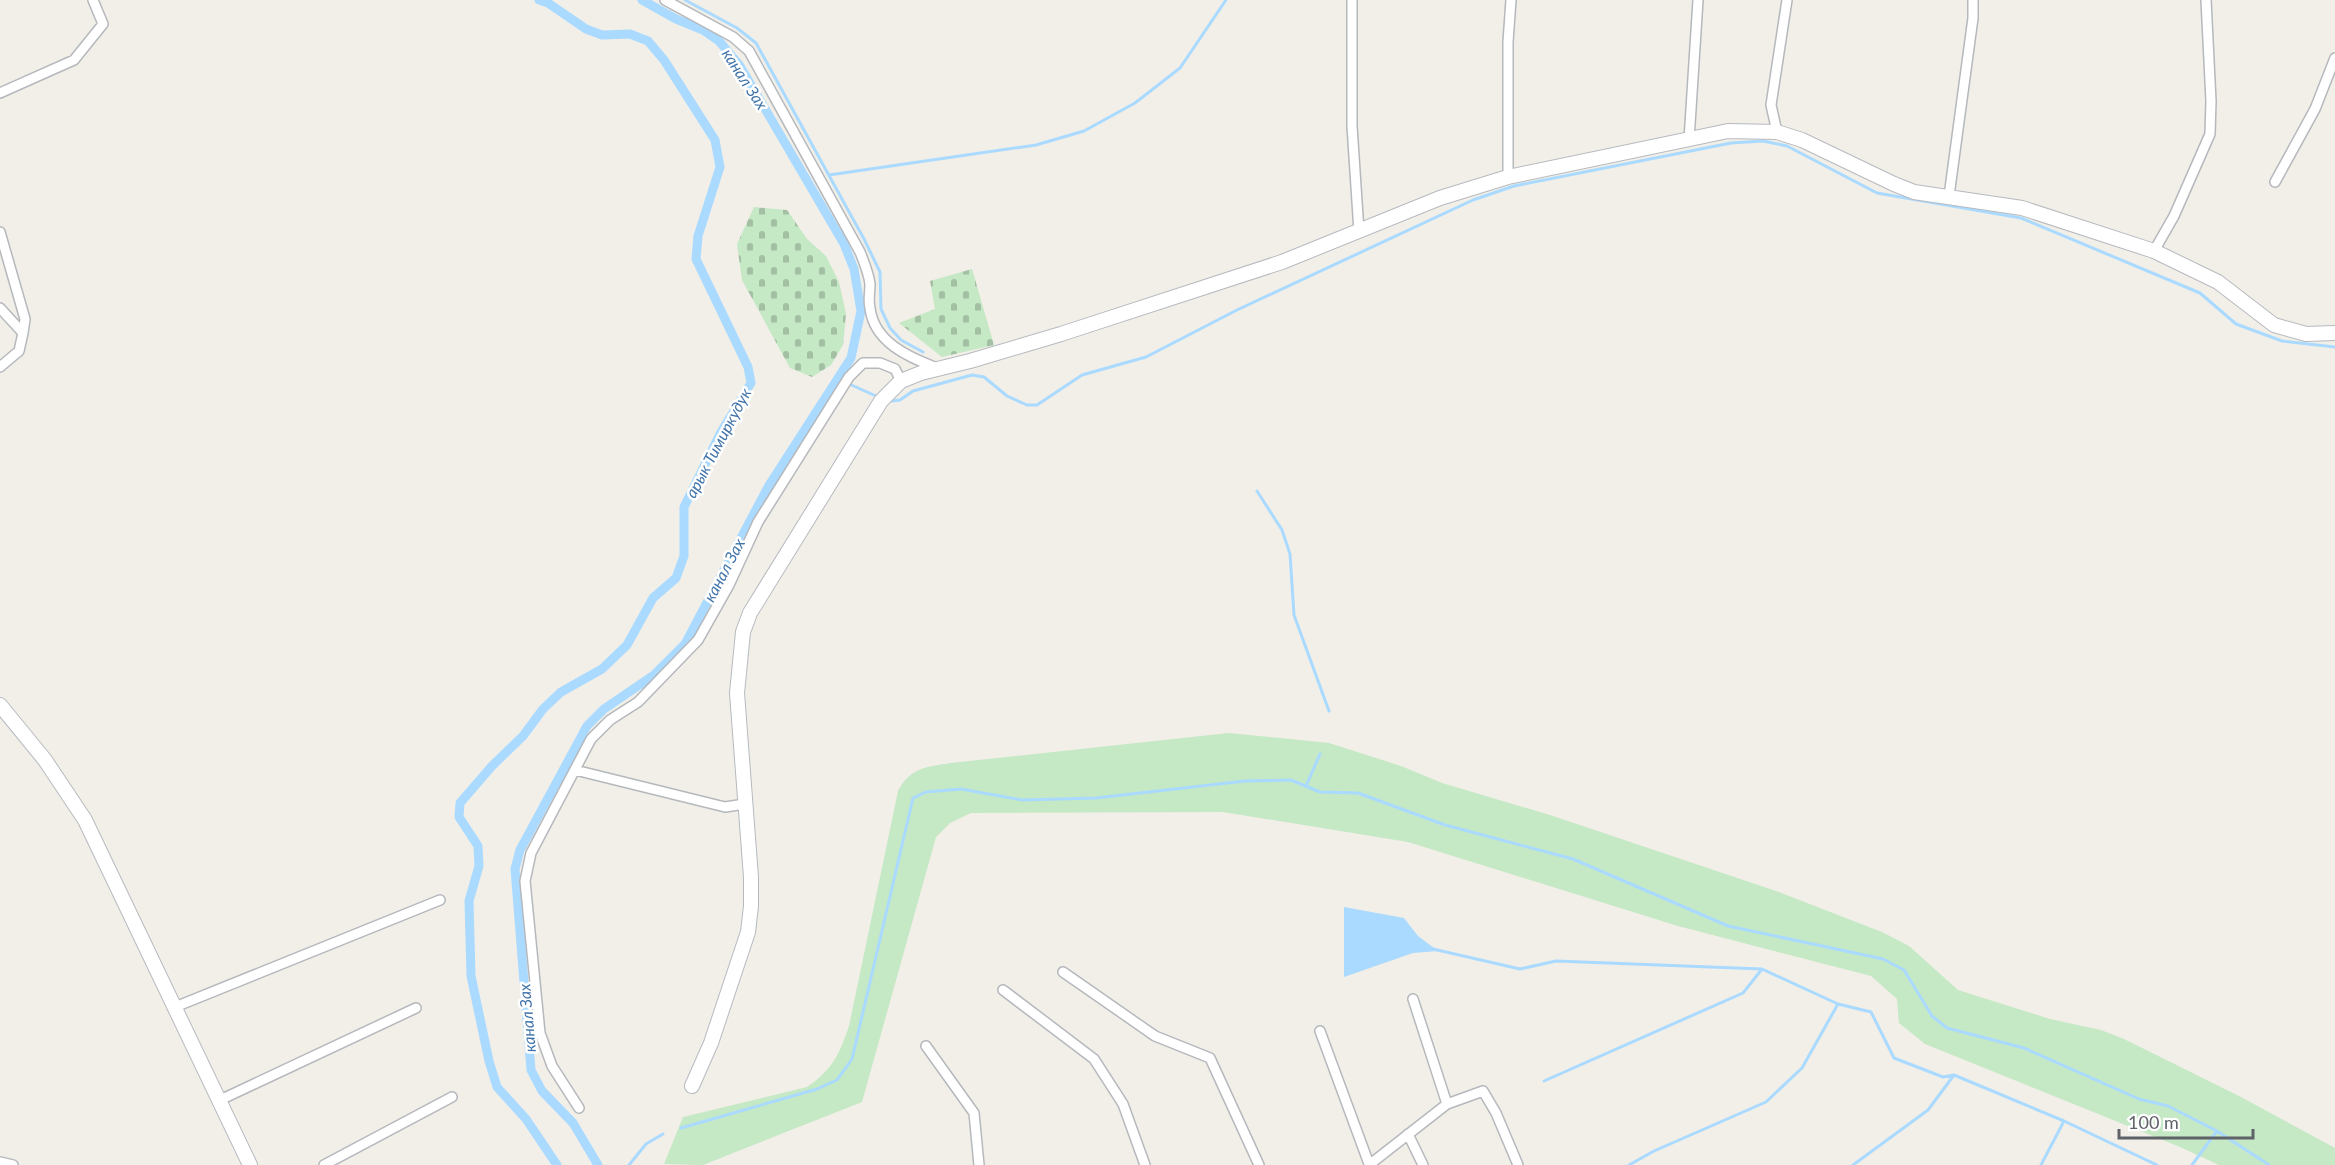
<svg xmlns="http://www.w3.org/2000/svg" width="2335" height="1165" font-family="Lato,sans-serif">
	<defs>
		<pattern id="cemetery-stones" width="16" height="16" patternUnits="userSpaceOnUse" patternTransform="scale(1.5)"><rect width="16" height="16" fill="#c5e8c5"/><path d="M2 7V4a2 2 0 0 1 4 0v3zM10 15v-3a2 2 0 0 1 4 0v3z" fill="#a3c0a4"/></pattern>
	</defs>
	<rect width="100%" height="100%" fill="#f1efe8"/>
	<!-- green -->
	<path fill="#c5e8c5" d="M1229 733 1329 743 1401 766 1442 783 1550 815 1776 891 1882 932 1909 946 1958 990 2050 1019 2101 1030 2124 1039 2241 1097 2335 1148V1165H2219L2180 1147 1925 1044 1899 1023 1897 999 1871 976 1678 926 1408 842 1223 812 971 813 950 823 936 837 862 1102 703 1165 664 1164 683 1117 807 1087C833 1069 839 1055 849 1026L898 791C911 767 926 767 951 763Z"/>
	<!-- cemetery -->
	<path fill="url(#cemetery-stones)" d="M754 207 787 210 807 239 826 256 839 282 846 314 843 345 831 365 812 377 790 368 742 280 737 244Z
		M972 269 994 345 942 357 899 323 935 309 930 281Z"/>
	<!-- water -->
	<path fill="#aadaff" d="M1344 907 1404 918 1418 936 1438 951 1413 953 1344 977Z"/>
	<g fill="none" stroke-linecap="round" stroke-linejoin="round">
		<!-- stream -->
		<path stroke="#aadaff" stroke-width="3" d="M685 0 737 28 756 43 864 239 880 272 881 309 890 328 901 340 923 352
			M829 175 1036 145 1084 131 1135 103 1180 68 1226 0
			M838 379 876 396
			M892 401 900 400 913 391 972 375 984 377 1007 396 1027 405H1037L1082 375 1146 357 1237 310 1473 200 1514 186 1731 143 1763 141 1787 146 1877 193 2021 218 2200 293 2236 324 2282 341 2335 347
			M1257 491 1282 530 1290 554 1294 615 1329 711
			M1306 786 1320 754
			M1433 949 1520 969 1556 961 1762 969 1838 1004 1871 1012 1894 1058 1943 1077 1954 1075 2064 1121 2157 1165
			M1544 1081 1743 993 1762 969
			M681 1128 817 1089 837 1080 852 1059 913 798 926 792 961 789 1022 800 1096 798 1245 781 1291 780 1320 792 1358 793 1445 825 1573 859 1728 926 1883 959 1904 970 1932 1016 1947 1028 2024 1048 2139 1099 2168 1106 2217 1131 2269 1165
			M629 1165 646 1144 663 1134
			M1629 1165 1654 1151 1766 1102 1802 1068 1838 1004
			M1853 1165 1928 1110 1954 1075
			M2041 1165 2064 1121
			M2192 1165 2217 1131"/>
		<!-- canal -->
		<path stroke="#aadaff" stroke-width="9" d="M539 0 548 3 586 29 602 35 630 34 648 41 664 60 715 140 720 167 698 236 696 259 748 367 751 383 721 432 684 507V556L676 578 653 598 627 645 602 669 561 692 543 709 523 736 492 766 460 803 459 817 478 846 479 866 469 901 471 976 489 1061 497 1087 526 1119 557 1165
			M598 1165 573 1123 542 1091 531 1070 515 869 520 850 587 726 604 709 654 675 685 644 768 487 851 358 861 311 854 269 844 244 740 66 719 41 703 30 676 19 642 0"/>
		<defs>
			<path id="street" d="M665 0 733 37 749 51 860 252C864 262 869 274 870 284 870 292 868 300 870 308 874 342 908 357 937 368
				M1352 0V126L1359 232
				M0 93 74 60 103 24 93 0
				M1777 132 1771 105 1787 0
				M1689 140 1698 0
				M1508 177V42L1511 0
				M2275 182 2315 109 2335 58
				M1949 196 1973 18V0
				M0 232 25 319 23 333
				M2154 251 2174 216 2210 134 2211 101 2206 0
				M0 308 23 333 19 351 0 367
				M575 770 725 807 745 804
				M1063 972 1155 1036 1210 1058 1259 1165
				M1003 990 1094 1059 1123 1104 1145 1165
				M1413 999 1447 1104
				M175 1007 440 900
				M1320 1031 1369 1164
				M926 1046 974 1113 979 1165
				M220 1100 416 1008
				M579 1108 552 1066 540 1033 525 881 531 853 591 739 610 720 638 702 698 640 729 585 758 522 849 377 863 363H880L895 369 901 381
				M1408 1134 1423 1165
				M0 1162 13 1165
				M324 1165 452 1097
				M1369 1165 1447 1104 1483 1091 1496 1113 1518 1165"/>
			<path id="secondary" d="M0 705 45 760 85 820 250 1165
				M692 1086 711 1043 748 932 751 906V877L737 693 743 632 750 613 881 401 901 381 921 373 970 361 1061 334 1282 262 1440 198 1508 177 1728 131 1777 132 1802 140 1894 184 1914 192 2022 208 2154 251 2218 282 2274 325 2306 334 2335 333"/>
		</defs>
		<!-- street casing -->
		<use href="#street" stroke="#b5b8bc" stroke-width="12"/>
		<!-- secondary casing -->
		<use href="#secondary" stroke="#b6babf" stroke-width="16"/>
		<!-- street -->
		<use href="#street" stroke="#fff" stroke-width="9"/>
		<!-- secondary -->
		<use href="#secondary" stroke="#fff" stroke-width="14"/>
	</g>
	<g text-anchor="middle" stroke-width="5" stroke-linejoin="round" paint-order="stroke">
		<!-- water labels -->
		<g font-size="16" font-style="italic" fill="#4174aa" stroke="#fff">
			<text transform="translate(745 79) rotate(57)" y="6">канал Зах</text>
			<text transform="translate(718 443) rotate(-62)" y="6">арык Тимиркудук</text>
			<text transform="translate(724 570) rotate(-62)" y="6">канал Зах</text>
			<text transform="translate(527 1018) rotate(-95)" y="6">канал Зах</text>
		</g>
	</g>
	<!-- scale -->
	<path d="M2119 1129v9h134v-9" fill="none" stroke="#5f6368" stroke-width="3"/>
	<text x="2128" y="1129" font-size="18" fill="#5f6368" stroke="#ffffff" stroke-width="4.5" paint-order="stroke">100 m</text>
</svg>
